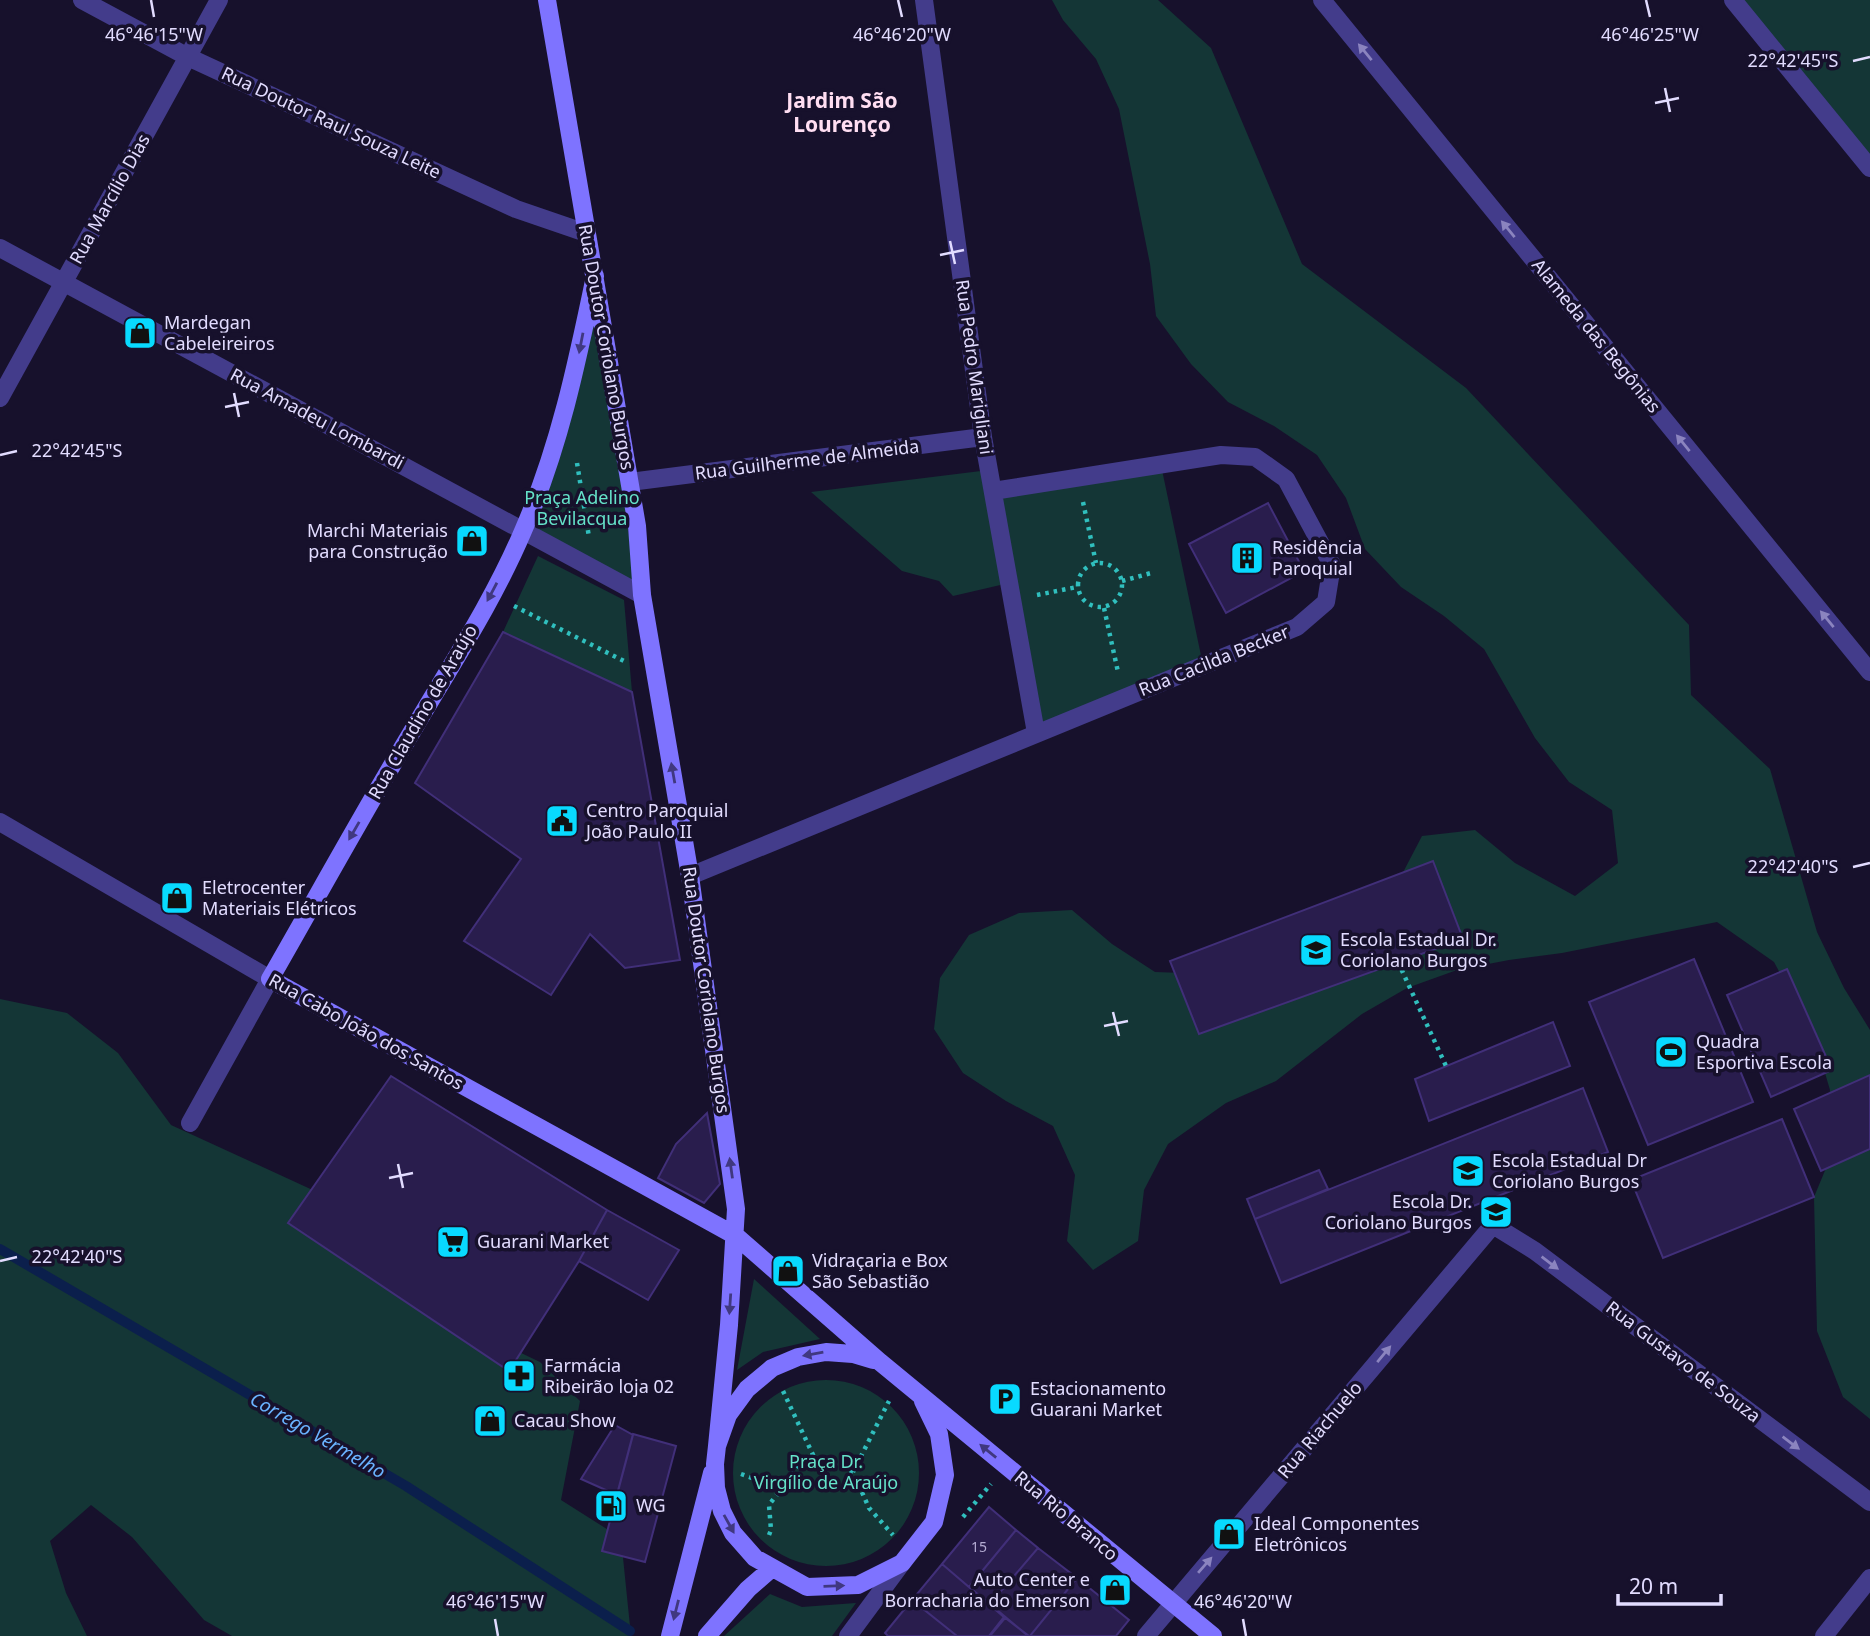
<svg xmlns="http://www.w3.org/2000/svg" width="1870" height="1636" font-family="'Noto Sans',sans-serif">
	<rect width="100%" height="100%" fill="#17112c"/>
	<!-- green -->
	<path fill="#143636" d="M1052 0H1158L1211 48 1302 264 1466 388 1689 625 1691 695 1770 769 1817 932 1844 988 1870 1030V1419L1843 1397 1817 1331 1814 1197 1851 1108 1829 1096 1830 1090 1815 1039 1774 962 1717 922 1562 953 1509 960 1457 970 1407 988 1362 1014 1276 1081 1226 1103 1168 1144 1144 1190 1138 1241 1093 1270 1067 1241 1075 1175 1053 1126 1006 1101 963 1073 934 1029 940 978 969 935 1019 913 1072 910 1112 944 1155 972 1209 974 1398 882 1422 836 1475 830 1515 863 1575 896 1618 863 1612 810 1569 782 1535 738 1484 649 1444 616 1401 587 1365 549 1346 498 1317 455 1274 426 1228 402 1191 364 1156 316 1150 264 1119 109 1096 59 1063 20Z
		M1733 0H1870V168Z
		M596 318 637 588 529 528Z
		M1161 465 1203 665 1042 730 1009 583 953 596 939 581 902 571 811 492 989 470 993 491Z
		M538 556 624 600 632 692 503 632Z
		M0 999 67 1013 118 1053 171 1125 330 1198 428 1309 540 1362 580 1401 561 1500 621 1538 631 1636H232L204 1620 132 1537 91 1505 50 1541 66 1593 87 1636H0Z
		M754 1279 820 1339 763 1352 737 1370Z
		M733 1473a93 93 0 1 1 186 0a93 93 0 1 1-186 0Z
		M770 1594 802 1607 856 1603 832 1636H724Z"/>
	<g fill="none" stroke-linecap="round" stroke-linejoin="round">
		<!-- stream -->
		<path stroke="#0b1f4c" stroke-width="10" d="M0 1249 406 1486 630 1631"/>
	</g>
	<!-- building -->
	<path fill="#291d4d" stroke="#412f79" stroke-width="2" d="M1268 503 1304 571 1226 613 1189 544Z
		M503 632 632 692 680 960 625 968 590 934 551 995 464 941 521 859 415 783Z
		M1433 861 1463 939 1199 1034 1170 961Z
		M1694 959 1753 1102 1648 1145 1589 1002Z
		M1787 969 1832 1070 1771 1097 1727 995Z
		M1553 1022 1570 1066 1429 1121 1415 1079Z
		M1870 1075V1149L1821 1171 1794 1109Z
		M391 1076 607 1210 579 1261 509 1371 288 1223Z
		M1583 1088 1608 1152 1281 1283 1255 1219Z
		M707 1113 720 1184 704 1203 658 1178 676 1144Z
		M1782 1119 1814 1197 1663 1258 1631 1180Z
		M1319 1170 1328 1189 1255 1219 1247 1199Z
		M607 1210 679 1250 648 1300 579 1261Z
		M615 1425 633 1435 617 1495 581 1479Z
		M633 1434 676 1446 645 1562 602 1551Z
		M989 1507 1016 1530 969 1587 942 1564Z
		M1016 1530 1038 1548 990 1604 969 1587Z
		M1038 1548 1077 1578 1030 1636H1028L990 1604Z
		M942 1564 1005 1618 990 1636H957L912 1600Z
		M1077 1578 1129 1620 1116 1636H1030Z
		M912 1600 957 1636H888L885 1633Z
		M1004 1617 1029 1636H989Z"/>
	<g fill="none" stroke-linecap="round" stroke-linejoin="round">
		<!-- path -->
		<path stroke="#30bfbe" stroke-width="4.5" stroke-dasharray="3.5 5" stroke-linecap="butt" d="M577 463 589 537
			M1083 502 1096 563
			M1078 585a22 22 0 1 1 44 0a22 22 0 1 1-44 0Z
			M1122 581 1151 573
			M1037 595 1077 587
			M514 606 628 663
			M1104 608 1118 672
			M1398 962 1446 1066
			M783 1391 814 1457
			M853 1472 889 1401
			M741 1474 780 1488
			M963 1517 991 1484
			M769 1535 771 1530 769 1505 802 1462 814 1457 853 1472 869 1508 893 1535"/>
		<!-- street -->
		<path stroke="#433c8b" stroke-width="18" d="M82 0 188 57 516 209 586 233
			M924 0 983 437 1036 733
			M1322 0 1870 672
			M1733 0 1870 168
			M0 248 642 595
			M0 398 219 0
			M630 482 983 437
			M0 822 270 979 190 1123
			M690 876 1297 627 1326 602 1332 565 1286 479 1255 457 1221 455 993 491
			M848 1636 902 1563
			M1146 1636 1493 1225 1535 1251 1870 1502
			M1824 1636 1870 1578"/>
		<!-- secondary -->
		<path stroke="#7e73ff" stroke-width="18" d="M547 0 637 526 642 595 690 876 736 1209 729 1325 717 1446
			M595 276C577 363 559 449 523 531 493 602 449 668 410 735 362 815 317 897 270 979L736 1236 880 1362 1213 1636
			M873 1360 853 1354 826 1352 798 1357 772 1368 747 1389 728 1415 717 1446 715 1464 716 1488 722 1511 733 1533 755 1558 807 1587 858 1585 902 1563 934 1522 945 1475 939 1434 923 1401
			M670 1636 712 1473
			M707 1636 748 1589 771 1569"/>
	</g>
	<!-- one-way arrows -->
	<defs><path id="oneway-solid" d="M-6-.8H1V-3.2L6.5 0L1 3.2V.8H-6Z" transform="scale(1.75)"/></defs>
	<g fill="#8b84bf">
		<use href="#oneway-solid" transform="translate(1365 52) rotate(-129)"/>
		<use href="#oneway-solid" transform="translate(1508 229) rotate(-129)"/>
		<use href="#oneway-solid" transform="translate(1683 443) rotate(-129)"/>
		<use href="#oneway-solid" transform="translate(1827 619) rotate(-129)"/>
		<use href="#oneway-solid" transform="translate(1550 1263) rotate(37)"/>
		<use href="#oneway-solid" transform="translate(1384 1354) rotate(-50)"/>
		<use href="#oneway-solid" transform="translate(1791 1443) rotate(37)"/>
		<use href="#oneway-solid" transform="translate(1205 1565) rotate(-49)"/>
	</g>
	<g fill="#403880">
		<use href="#oneway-solid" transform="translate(581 343) rotate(101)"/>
		<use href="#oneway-solid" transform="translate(492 592) rotate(118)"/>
		<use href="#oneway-solid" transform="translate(673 773) rotate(-100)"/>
		<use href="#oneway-solid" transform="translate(354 831) rotate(120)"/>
		<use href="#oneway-solid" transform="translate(731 1168) rotate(-98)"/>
		<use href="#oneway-solid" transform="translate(730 1304) rotate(94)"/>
		<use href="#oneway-solid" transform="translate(813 1354) rotate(170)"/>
		<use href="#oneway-solid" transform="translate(988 1451) rotate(-141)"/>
		<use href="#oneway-solid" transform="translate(729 1524) rotate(61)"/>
		<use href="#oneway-solid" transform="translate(834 1586) rotate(-2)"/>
		<use href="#oneway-solid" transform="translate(676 1610) rotate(104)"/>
	</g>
	<!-- ticks -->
	<path fill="none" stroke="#e2dcff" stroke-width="2.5" d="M151 0 154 17M898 0 902 17M1646 0 1650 17M1853 61 1870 57M1665 88 1670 112M1655 103 1679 98M950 241 955 264M940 255 964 250M234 393 239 417M225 407 249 402M0 455 17 451M1853 867 1870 863M1113 1012 1119 1036M1104 1026 1128 1021M398 1164 403 1188M389 1178 413 1173M0 1261 17 1257M495 1619 498 1636M1243 1619 1246 1636"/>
	<!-- icons -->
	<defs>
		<symbol id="shop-square" viewBox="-11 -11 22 22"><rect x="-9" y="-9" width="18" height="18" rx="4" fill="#08daff" stroke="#17112c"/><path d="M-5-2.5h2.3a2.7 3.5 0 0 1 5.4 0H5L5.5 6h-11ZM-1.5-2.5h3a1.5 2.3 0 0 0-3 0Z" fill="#111"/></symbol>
		<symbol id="building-square" viewBox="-11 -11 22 22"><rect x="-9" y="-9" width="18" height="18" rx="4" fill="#08daff" stroke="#17112c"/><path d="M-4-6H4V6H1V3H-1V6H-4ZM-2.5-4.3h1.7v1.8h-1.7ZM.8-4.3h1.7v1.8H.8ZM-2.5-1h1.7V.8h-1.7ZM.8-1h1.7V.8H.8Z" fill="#111"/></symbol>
		<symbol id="civic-square" viewBox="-11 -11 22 22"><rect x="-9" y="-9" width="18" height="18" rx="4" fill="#08daff" stroke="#17112c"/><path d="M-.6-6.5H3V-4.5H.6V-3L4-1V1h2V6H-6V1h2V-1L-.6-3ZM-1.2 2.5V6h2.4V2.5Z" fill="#111"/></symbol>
		<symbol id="school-square" viewBox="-11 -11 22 22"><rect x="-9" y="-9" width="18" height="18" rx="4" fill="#08daff" stroke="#17112c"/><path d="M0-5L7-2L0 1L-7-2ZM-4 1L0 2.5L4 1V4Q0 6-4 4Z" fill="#111"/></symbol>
		<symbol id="stadium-square" viewBox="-11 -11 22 22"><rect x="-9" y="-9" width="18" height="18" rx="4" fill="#08daff" stroke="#17112c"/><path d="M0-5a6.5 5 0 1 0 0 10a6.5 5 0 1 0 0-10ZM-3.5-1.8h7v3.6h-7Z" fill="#111"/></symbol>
		<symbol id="supermarket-square" viewBox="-11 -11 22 22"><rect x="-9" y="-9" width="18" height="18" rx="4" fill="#08daff" stroke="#17112c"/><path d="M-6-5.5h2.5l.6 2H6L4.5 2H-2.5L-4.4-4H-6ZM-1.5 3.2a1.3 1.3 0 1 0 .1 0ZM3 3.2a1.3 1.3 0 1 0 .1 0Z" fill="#111"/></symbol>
		<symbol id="pharmacy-square" viewBox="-11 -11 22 22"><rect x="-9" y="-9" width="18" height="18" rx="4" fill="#08daff" stroke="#17112c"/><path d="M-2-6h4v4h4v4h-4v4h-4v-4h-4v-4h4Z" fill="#111"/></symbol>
		<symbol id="parking-square" viewBox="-11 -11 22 22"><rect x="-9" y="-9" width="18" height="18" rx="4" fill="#08daff" stroke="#17112c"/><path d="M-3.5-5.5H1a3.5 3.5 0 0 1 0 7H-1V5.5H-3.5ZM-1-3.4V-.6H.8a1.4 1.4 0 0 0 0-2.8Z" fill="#111"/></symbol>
		<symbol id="fuel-square" viewBox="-11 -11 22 22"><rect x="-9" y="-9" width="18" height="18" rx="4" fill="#08daff" stroke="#17112c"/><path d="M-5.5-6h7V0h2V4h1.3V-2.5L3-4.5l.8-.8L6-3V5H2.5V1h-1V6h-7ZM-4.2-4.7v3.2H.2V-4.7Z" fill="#111"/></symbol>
	</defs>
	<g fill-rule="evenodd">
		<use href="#shop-square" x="121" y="314" width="38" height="38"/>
		<use href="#shop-square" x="453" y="522" width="38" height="38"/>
		<use href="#building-square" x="1228" y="539" width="38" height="38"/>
		<use href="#civic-square" x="543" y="802" width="38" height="38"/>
		<use href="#shop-square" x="158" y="879" width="38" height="38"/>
		<use href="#school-square" x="1297" y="931" width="38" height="38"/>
		<use href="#stadium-square" x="1652" y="1033" width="38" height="38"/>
		<use href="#school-square" x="1449" y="1152" width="38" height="38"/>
		<use href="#school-square" x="1477" y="1193" width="38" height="38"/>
		<use href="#supermarket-square" x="434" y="1223" width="38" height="38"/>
		<use href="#shop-square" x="769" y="1252" width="38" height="38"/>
		<use href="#pharmacy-square" x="500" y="1357" width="38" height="38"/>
		<use href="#parking-square" x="986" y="1380" width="38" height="38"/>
		<use href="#shop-square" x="471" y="1402" width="38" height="38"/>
		<use href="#fuel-square" x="592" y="1487" width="38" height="38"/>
		<use href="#shop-square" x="1210" y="1515" width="38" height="38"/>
		<use href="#shop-square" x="1096" y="1571" width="38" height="38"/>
	</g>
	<g text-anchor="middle" stroke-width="7" stroke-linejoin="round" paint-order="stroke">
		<!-- number labels -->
		<g font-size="14" fill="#b4acd2">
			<text x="979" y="1552">15</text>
		</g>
		<!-- street labels -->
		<g font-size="18" fill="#e2dcff" stroke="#17112c">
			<text transform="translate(331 123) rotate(25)" y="6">Rua Doutor Raul Souza Leite</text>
			<text transform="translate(110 199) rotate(-61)" y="6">Rua Marcílio Dias</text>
			<text transform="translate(1596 336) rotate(51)" y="6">Alameda das Begônias</text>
			<text transform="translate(606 347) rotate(80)" y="6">Rua Doutor Coriolano Burgos</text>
			<text transform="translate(974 367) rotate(82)" y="6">Rua Pedro Marigliani</text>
			<text transform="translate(317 419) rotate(28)" y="6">Rua Amadeu Lombardi</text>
			<text transform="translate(807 460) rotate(-7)" y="6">Rua Guilherme de Almeida</text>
			<text transform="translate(1214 661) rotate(-22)" y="6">Rua Cacilda Becker</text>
			<text transform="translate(423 712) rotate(-60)" y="6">Rua Claudino de Araújo</text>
			<text transform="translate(706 990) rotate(82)" y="6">Rua Doutor Coriolano Burgos</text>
			<text transform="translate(366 1032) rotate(29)" y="6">Rua Cabo João dos Santos</text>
			<text transform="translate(1683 1362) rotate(37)" y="6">Rua Gustavo de Souza</text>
			<text transform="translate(1320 1430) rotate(-50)" y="6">Rua Riachuelo</text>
			<text transform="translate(1066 1516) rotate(40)" y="6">Rua Rio Branco</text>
		</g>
		<!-- poi labels -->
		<g font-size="18" fill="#e2dcff" stroke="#17112c" text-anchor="start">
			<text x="164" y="329">Mardegan<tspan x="164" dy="21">Cabeleireiros</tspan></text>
			<text x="448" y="537" text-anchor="end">Marchi Materiais<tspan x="448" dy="21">para Construção</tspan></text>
			<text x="1272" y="554">Residência<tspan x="1272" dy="21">Paroquial</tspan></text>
			<text x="586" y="817">Centro Paroquial<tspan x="586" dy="21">João Paulo II</tspan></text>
			<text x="202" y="894">Eletrocenter<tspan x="202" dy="21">Materiais Elétricos</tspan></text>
			<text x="1340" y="946">Escola Estadual Dr.<tspan x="1340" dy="21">Coriolano Burgos</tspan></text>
			<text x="1696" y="1048">Quadra<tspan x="1696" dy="21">Esportiva Escola</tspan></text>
			<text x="1492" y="1167">Escola Estadual Dr<tspan x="1492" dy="21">Coriolano Burgos</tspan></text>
			<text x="1472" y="1208" text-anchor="end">Escola Dr.<tspan x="1472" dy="21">Coriolano Burgos</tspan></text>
			<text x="477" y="1248">Guarani Market</text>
			<text x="812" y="1267">Vidraçaria e Box<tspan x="812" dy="21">São Sebastião</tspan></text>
			<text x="544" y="1372">Farmácia<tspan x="544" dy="21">Ribeirão loja 02</tspan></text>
			<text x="1030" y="1395">Estacionamento<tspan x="1030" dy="21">Guarani Market</tspan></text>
			<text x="514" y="1427">Cacau Show</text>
			<text x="636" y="1512">WG</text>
			<text x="1254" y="1530">Ideal Componentes<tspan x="1254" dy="21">Eletrônicos</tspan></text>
			<text x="1090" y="1586" text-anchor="end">Auto Center e<tspan x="1090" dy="21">Borracharia do Emerson</tspan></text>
		</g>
		<!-- park labels -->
		<g font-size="18" fill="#65e2c9" stroke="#17112c">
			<text x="582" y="504">Praça Adelino<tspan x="582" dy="21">Bevilacqua</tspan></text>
			<text x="826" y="1468">Praça Dr.<tspan x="826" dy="21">Virgílio de Araújo</tspan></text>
		</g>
		<!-- water labels -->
		<g font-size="19" font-style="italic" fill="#6ab3ff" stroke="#17112c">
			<text transform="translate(318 1435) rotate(30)" y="7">Corrego Vermelho</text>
		</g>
		<!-- quarter labels -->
		<g font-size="21" font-weight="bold" fill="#ffdef2" stroke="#17112c">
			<text x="842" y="108">Jardim São<tspan x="842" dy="24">Lourenço</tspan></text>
		</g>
	</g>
	<g font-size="18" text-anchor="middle" fill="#e2dcff" stroke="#17112c" stroke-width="7" stroke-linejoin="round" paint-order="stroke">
		<text x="154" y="41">46°46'15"W</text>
		<text x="902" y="41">46°46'20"W</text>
		<text x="1650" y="41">46°46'25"W</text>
		<text x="1793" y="67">22°42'45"S</text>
		<text x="77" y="457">22°42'45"S</text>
		<text x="1793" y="873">22°42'40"S</text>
		<text x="77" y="1263">22°42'40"S</text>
		<text x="495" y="1608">46°46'15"W</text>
		<text x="1243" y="1608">46°46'20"W</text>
	</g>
	<!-- scale -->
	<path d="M1618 1594v10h103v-10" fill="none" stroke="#e2dcff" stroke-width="3.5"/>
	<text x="1629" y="1594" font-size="21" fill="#e2dcff" stroke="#17112c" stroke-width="5" paint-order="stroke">20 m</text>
</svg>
